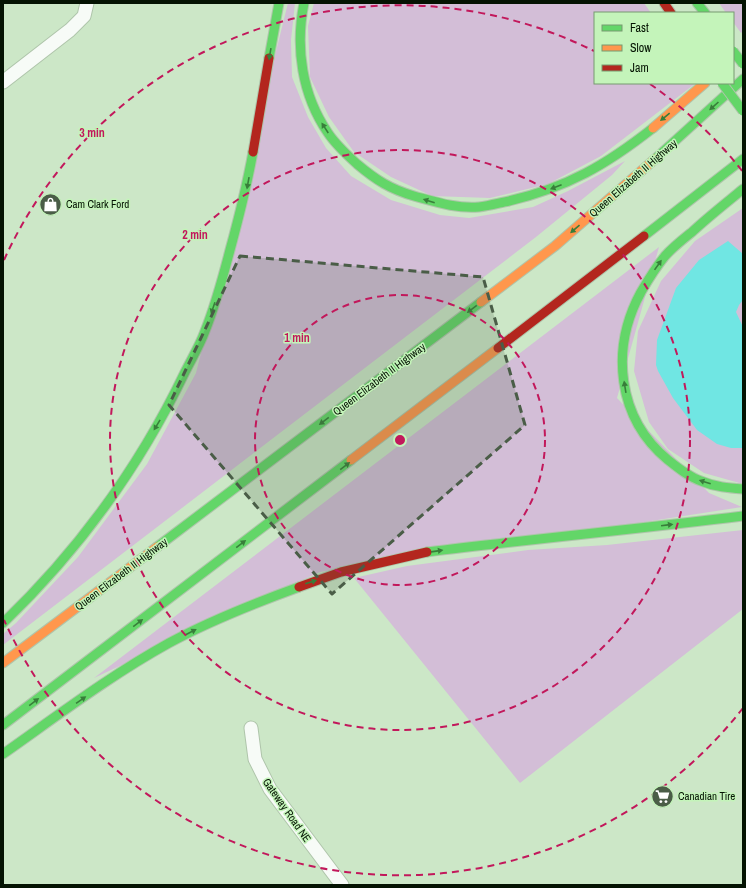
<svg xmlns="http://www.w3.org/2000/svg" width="746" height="888" font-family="'Archivo Narrow',sans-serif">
	<rect width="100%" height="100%" fill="#cce7c7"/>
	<!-- green -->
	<path fill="#d3bed7" d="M288 3H295L291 40 292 77 308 117 326 148 351 176 391 200 440 215 469 218 533 207 568 191 625 161 612 175 536 237 3 645V634L16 623 78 557 147 464 196 373Z
		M314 3H644L651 13H595V83H696L601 156 548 184 490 198 432 196 391 177 354 152 329 117 310 77 308 26Z
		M719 3H743V31L741 33 733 22V13H726Z
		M743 208V484L704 473 668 449 649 422 634 371 638 331 661 281 695 241Z
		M659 247 617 398 709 493 742 507 320 572 94 678Z
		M743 530V609L520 783 354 578 407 566 528 550 607 545Z"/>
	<!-- water -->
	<path fill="#70e6e3" d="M728 241 743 254V300L739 305 736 312 743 327V448H731L717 444 697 430 673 398 658 371 656 365 657 340 676 288 699 260Z"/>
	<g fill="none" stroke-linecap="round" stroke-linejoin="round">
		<defs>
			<path id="street" d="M3 82 70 30 84 16 87 3
				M251 728 255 759 270 789 342 885"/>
			<path id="fast" d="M304 3C295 48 302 95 328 133 336 145 347 155 357 164 376 180 390 189 414 196 436 202 457 209 479 207 489 206 499 203 509 201 568 187 606 165 653 128
				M697 3 705 13
				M269 58 279 3
				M655 159 743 79
				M743 189C726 203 708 217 692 232 682 240 673 247 665 256 656 267 648 280 641 292 610 349 617 418 668 460 678 468 689 477 701 481 715 487 729 488 743 489
				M644 236 743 159
				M157 547 481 302
				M427 552C532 539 638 529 743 516
				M3 623C78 551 140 466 185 372 192 358 200 345 205 331 216 304 223 277 230 250 239 217 247 185 253 152
				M3 725 351 460
				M3 754C57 716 111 675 169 643 211 620 255 603 299 587"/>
			<path id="slow" d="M653 128 705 83
				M481 302 555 246 655 159
				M351 460 498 348
				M3 663 157 547"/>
			<path id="jam" d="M664 3 671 13
				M253 152 269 58
				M498 348 644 236
				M299 587 341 572 427 552"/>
		</defs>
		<!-- street casing -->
		<use href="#street" stroke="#afc5ab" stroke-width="15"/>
		<!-- fast casing -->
		<use href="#fast" stroke="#afc5ab" stroke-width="11"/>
		<!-- slow casing -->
		<use href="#slow" stroke="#afc5ab" stroke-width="11"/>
		<!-- jam casing -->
		<use href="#jam" stroke="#afc5ab" stroke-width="11"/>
		<!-- street -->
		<use href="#street" stroke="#f7fbf7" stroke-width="13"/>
		<!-- fast -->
		<use href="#fast" stroke="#63d668" stroke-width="9"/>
		<!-- slow -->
		<use href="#slow" stroke="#ff974d" stroke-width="9"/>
		<!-- jam -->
		<use href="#jam" stroke="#b3261e" stroke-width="9"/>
		<defs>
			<path id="fast-bridge" d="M733 51 743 64
				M722 83 743 111"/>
		</defs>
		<!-- fast-bridge casing -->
		<use href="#fast-bridge" stroke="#afc5ab" stroke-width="11" stroke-linecap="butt"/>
		<!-- fast-bridge -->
		<use href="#fast-bridge" stroke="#63d668" stroke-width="9"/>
	</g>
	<!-- one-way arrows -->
	<defs><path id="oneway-solid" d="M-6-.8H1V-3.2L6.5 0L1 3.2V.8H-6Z"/></defs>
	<g fill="#387e3a">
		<use href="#oneway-solid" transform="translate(270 54) rotate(99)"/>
		<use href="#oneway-solid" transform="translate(714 106) rotate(138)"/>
		<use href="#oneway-solid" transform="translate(665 117) rotate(141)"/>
		<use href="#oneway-solid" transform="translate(325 128) rotate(-123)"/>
		<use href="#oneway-solid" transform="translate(248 183) rotate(100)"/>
		<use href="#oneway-solid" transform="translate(556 187) rotate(159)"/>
		<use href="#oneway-solid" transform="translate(429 201) rotate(-162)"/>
		<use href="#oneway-solid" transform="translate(575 229) rotate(139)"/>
		<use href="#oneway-solid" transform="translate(658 265) rotate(-55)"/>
		<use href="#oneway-solid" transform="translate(213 308) rotate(109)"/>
		<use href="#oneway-solid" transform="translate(472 309) rotate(143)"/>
		<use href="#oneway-solid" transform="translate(625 387) rotate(-99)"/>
		<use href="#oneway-solid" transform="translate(324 421) rotate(143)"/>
		<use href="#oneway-solid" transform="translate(157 425) rotate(121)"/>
		<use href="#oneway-solid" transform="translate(345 466) rotate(-37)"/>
		<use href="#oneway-solid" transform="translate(705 482) rotate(-162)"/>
		<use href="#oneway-solid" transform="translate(667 525) rotate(-7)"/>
		<use href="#oneway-solid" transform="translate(241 544) rotate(-37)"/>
		<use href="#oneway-solid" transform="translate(437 551) rotate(-8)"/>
		<use href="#oneway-solid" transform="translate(311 582) rotate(-18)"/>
		<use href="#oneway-solid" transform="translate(138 623) rotate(-37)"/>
		<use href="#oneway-solid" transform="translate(191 632) rotate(-27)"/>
		<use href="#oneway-solid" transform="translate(81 700) rotate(-35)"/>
		<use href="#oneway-solid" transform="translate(34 702) rotate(-37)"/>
	</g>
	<!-- marked area -->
	<path fill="#4a5d47" fill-opacity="0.2" stroke="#4a5d47" stroke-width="3" stroke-dasharray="8 5" stroke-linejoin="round" d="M240 256 483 277 525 425 332 594 169 405Z"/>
	<!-- distance rings -->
	<g fill="none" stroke="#c2185b" stroke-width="2" stroke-dasharray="7 5">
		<circle cx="400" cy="440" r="145"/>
		<circle cx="400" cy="440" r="290"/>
		<path d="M743 708A435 435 0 0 1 4 620M4 260A435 435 0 0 1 594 51M650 84A435 435 0 0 1 743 172"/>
	</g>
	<!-- icons -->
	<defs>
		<symbol id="shop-disc" viewBox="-11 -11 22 22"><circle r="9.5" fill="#4a5d47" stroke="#c4f4ba"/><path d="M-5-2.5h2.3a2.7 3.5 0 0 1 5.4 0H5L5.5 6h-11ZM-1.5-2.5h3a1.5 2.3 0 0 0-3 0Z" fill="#fff"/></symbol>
		<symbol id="supermarket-disc" viewBox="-11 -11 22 22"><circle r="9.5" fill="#4a5d47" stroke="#c4f4ba"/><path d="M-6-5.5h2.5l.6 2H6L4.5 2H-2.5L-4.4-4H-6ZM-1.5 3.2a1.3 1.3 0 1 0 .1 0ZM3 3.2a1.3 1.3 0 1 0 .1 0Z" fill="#fff"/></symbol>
	</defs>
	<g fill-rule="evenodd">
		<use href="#shop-disc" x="38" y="192" width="25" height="25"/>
		<use href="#supermarket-disc" x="650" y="784" width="25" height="25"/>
	</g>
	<g text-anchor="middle" stroke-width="3" stroke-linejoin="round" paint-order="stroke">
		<!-- street labels -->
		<g font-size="11" fill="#041302" stroke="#c4f4ba">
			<text transform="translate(633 178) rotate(-41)" y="4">Queen Elizabeth II Highway</text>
			<text transform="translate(379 379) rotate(-37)" y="4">Queen Elizabeth II Highway</text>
			<text transform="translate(121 574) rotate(-37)" y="4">Queen Elizabeth II Highway</text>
			<text transform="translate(287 810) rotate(55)" y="4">Gateway Road NE</text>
		</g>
		<!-- poi labels -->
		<g font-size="11" fill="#041302" stroke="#c4f4ba" text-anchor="start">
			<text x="66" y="208">Cam Clark Ford</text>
			<text x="678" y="800">Canadian Tire</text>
		</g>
	</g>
	<circle cx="400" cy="440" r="6" fill="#c2185b" stroke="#c4f4ba" stroke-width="2"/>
	<g font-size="12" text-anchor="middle" font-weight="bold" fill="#c2185b" stroke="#c4f4ba" stroke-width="3" stroke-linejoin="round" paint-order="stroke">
		<text x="92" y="137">3 min</text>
		<text x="195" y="239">2 min</text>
		<text x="297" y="342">1 min</text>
	</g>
	<!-- border -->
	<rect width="746" height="888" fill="none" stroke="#041302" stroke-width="8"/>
	<!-- legend -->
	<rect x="594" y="12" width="140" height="72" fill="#c4f4ba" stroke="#779a70"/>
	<rect x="602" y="25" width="20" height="6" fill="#63d668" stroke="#779a70"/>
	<text x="630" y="32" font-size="12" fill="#041302">Fast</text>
	<rect x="602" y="45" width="20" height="6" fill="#ff974d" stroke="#779a70"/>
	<text x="630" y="52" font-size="12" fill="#041302">Slow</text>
	<rect x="602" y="65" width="20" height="6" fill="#b3261e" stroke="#779a70"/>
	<text x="630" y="72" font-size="12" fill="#041302">Jam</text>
</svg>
